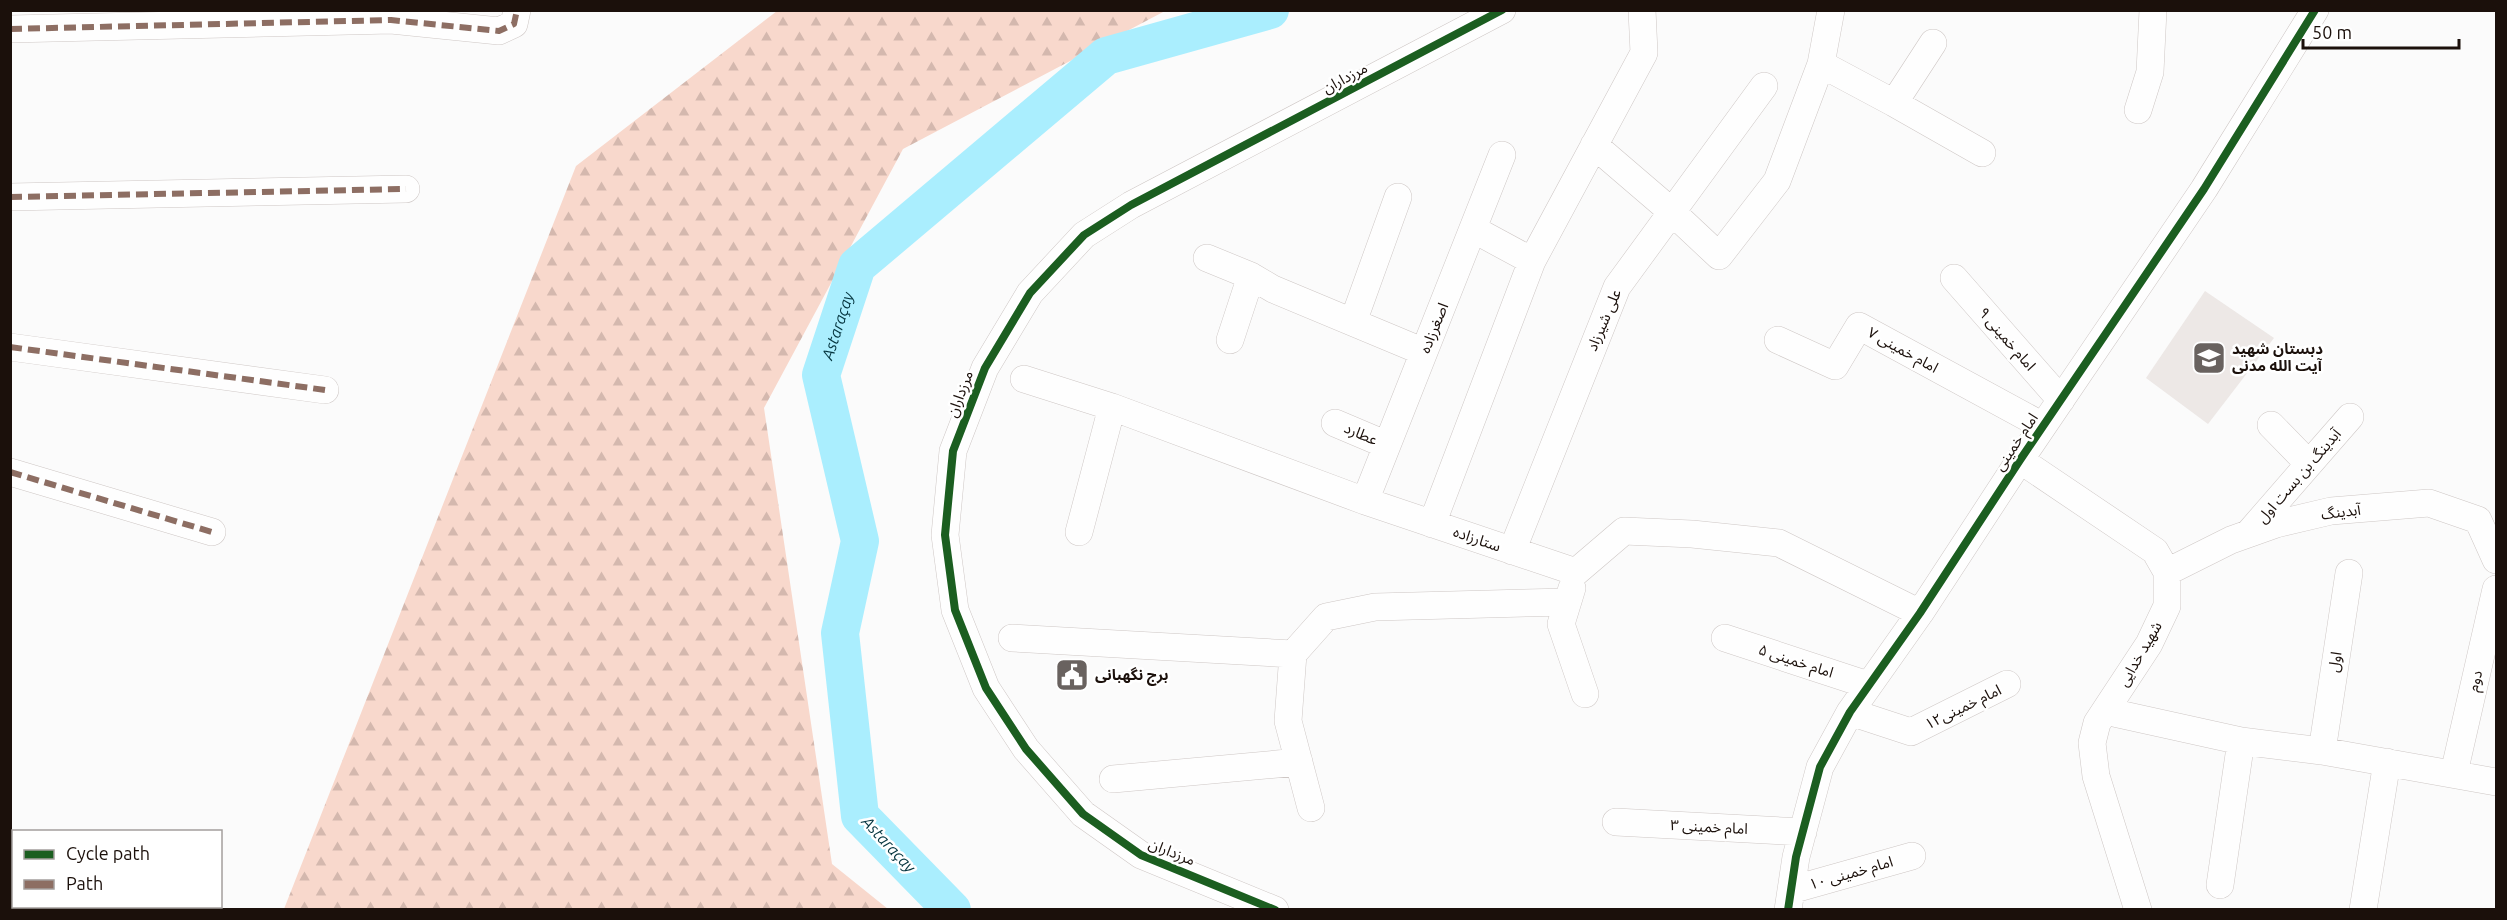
<svg xmlns="http://www.w3.org/2000/svg" width="2507" height="920" font-family="Ubuntu,'Noto Sans Arabic',sans-serif">
	<defs>
		<pattern id="forest-firs" width="22" height="20" patternUnits="userSpaceOnUse" patternTransform="scale(1.5)"><rect width="22" height="20" fill="#f8d8cc"/><path d="M5 1l3.5 6h-7zM16 11l3.5 6h-7z" fill="#d4b8ae"/></pattern>
	</defs>
	<rect width="100%" height="100%" fill="#fbfbfb"/>
	<!-- built -->
	<path fill="#ede8e6" d="M2205 291 2274 338 2208 424 2146 378Z"/>
	<!-- forest -->
	<path fill="url(#forest-firs)" d="M777 11H1165L903 149 764 408 832 864 888 909H284L576 166Z"/>
	<g fill="none" stroke-linecap="round" stroke-linejoin="round">
		<!-- river -->
		<path stroke="#aaeefe" stroke-width="38" id="s1" d="M952 910 860 816 840 633 860 541 821 375 857 266 1106 56 1270 10"/>
		<defs>
			<path id="minor" d="M10 29 391 20 499 31 514 24 517 10
				M1821 64 1894 103 1982 153
				M1894 103 1933 43
				M2138 110 2150 72 2153 10
				M1594 145 1671 211 1719 256 1777 181 1821 64 1831 10
				M10 197 406 189
				M1473 229 1532 261
				M1207 258 1251 276 1273 289 1424 352
				M1954 278 2061 400
				M1353 322 1398 197
				M1230 340 1251 276
				M1778 340 1835 366 1859 326 2043 426
				M10 347 325 390
				M1024 379 1112 407 1365 501 1576 572
				M1335 423 1387 445
				M2271 425 2309 464
				M2020 460 2155 551 2167 572V606L2149 644 2097 723 2092 743 2096 776 2138 910
				M10 472 212 532
				M1365 501 1502 155
				M1432 524 1532 261 1644 53 1642 10
				M1079 532 1112 407
				M2248 534 2350 417
				M1512 551 1617 287 1764 86
				M1576 572 1624 531 1692 534 1779 543 1920 613
				M2167 572 2231 540 2276 524 2331 511 2429 503 2478 520 2496 560
				M1572 588 1561 624 1585 694
				M1012 638 1293 654
				M1725 638 1868 685
				M2105 711 2241 741 2322 751 2496 782
				M1850 712 1911 732 2007 684
				M2322 751 2349 573
				M2454 773 2496 589
				M1113 779 1299 762
				M1311 808 1288 721 1293 654 1326 617 1375 607 1567 602
				M1616 822 1803 832
				M2220 885 2241 741
				M1791 890 1912 856
				M1275 910 1141 855 1083 814 1026 749 986 688 955 610 945 535 953 451 985 368 1030 293 1084 235 1131 205 1502 10
				M1788 910 1796 857 1820 767 1850 712 1920 613 2020 460 2204 189 2315 10
				M2363 910 2387 762"/>
		</defs>
		<!-- minor casing -->
		<use href="#minor" stroke="#cec7c5" stroke-width="28"/>
		<!-- minor -->
		<use href="#minor" stroke="#fefefe" stroke-width="27"/>
		<!-- quiet -->
		<path stroke="#8d6e63" stroke-width="6" stroke-dasharray="12 6" stroke-linecap="butt" d="M10 29 391 20 499 31 514 24 517 10
			M10 197 406 189
			M10 347 325 390
			M10 472 212 532"/>
		<defs>
			<path id="cycleway" d="M1275 910 1141 855 1083 814 1026 749 986 688 955 610 945 535 953 451 985 368 1030 293 1084 235 1131 205 1502 10
				M1788 910 1796 857 1820 767 1850 712 1920 613 2020 460 2204 189 2315 10"/>
		</defs>
		<!-- cycleway casing -->
		<use href="#cycleway" stroke="#fff" stroke-width="11"/>
		<!-- cycleway -->
		<use href="#cycleway" stroke="#1b5e20" stroke-width="8"/>
	</g>
	<!-- icons -->
	<defs>
		<symbol id="school-square" viewBox="-11 -11 22 22"><rect x="-9" y="-9" width="18" height="18" rx="4" fill="#69625f" stroke="#fff"/><path d="M0-5L7-2L0 1L-7-2ZM-4 1L0 2.5L4 1V4Q0 6-4 4Z" fill="#fff"/></symbol>
		<symbol id="civic-square" viewBox="-11 -11 22 22"><rect x="-9" y="-9" width="18" height="18" rx="4" fill="#69625f" stroke="#fff"/><path d="M-.6-6.5H3V-4.5H.6V-3L4-1V1h2V6H-6V1h2V-1L-.6-3ZM-1.2 2.5V6h2.4V2.5Z" fill="#fff"/></symbol>
	</defs>
	<g fill-rule="evenodd">
		<use href="#school-square" x="2190" y="339" width="38" height="38"/>
		<use href="#civic-square" x="1053" y="656" width="38" height="38"/>
	</g>
	<g text-anchor="middle" stroke-width="5" stroke-linejoin="round" paint-order="stroke">
		<!-- street labels -->
		<g font-size="15" fill="#1b100b" stroke="#fff">
			<text transform="translate(1345 78) rotate(-28)" y="5">مرزداران</text>
			<text transform="translate(1604 320) rotate(-67)" y="5">علی شیرزاد</text>
			<text transform="translate(1434 328) rotate(-68)" y="5">اصغرزاده</text>
			<text transform="translate(2007 339) rotate(49)" y="5">امام خمینی ۹</text>
			<text transform="translate(1903 350) rotate(29)" y="5">امام خمینی ۷</text>
			<text transform="translate(960 394) rotate(-69)" y="5">مرزداران</text>
			<text transform="translate(1361 434) rotate(23)" y="5">عطارد</text>
			<text transform="translate(2016 442) rotate(-56)" y="5">امام خمینی</text>
			<text transform="translate(2299 476) rotate(-49)" y="5">آبدینگ بن بست اول</text>
			<text transform="translate(2341 512) rotate(-7)" y="5">آبدینگ</text>
			<text transform="translate(1477 539) rotate(19)" y="5">ستارزاده</text>
			<text transform="translate(2140 654) rotate(-60)" y="5">شهید خدایی</text>
			<text transform="translate(1796 661) rotate(18)" y="5">امام خمینی ۵</text>
			<text transform="translate(2335 662) rotate(-81)" y="5">اول</text>
			<text transform="translate(2475 681) rotate(-77)" y="5">دوم</text>
			<text transform="translate(1963 707) rotate(-26)" y="5">امام خمینی۱۲</text>
			<text transform="translate(1709 827) rotate(3)" y="5">امام خمینی ۳</text>
			<text transform="translate(1172 852) rotate(22)" y="5">مرزداران</text>
			<text transform="translate(1851 873) rotate(-16)" y="5">امام خمینی ۱۰</text>
		</g>
		<!-- poi labels -->
		<g font-size="15" font-weight="bold" fill="#1b100b" stroke="#fff" text-anchor="start">
			<text x="2232" y="354">دبستان شهید<tspan x="2232" dy="17">آیت الله مدنی</tspan></text>
			<text x="1095" y="680">برج نگهبانی</text>
		</g>
		<!-- water labels -->
		<g font-size="16" font-style="italic" fill="#05353f" stroke="#fff">
			<text dy="6" stroke="none"><textPath href="#s1" startOffset="632">Astaraçay</textPath></text>
			<text transform="translate(889 844) rotate(47)" y="6">Astaraçay</text>
		</g>
	</g>
	<!-- border -->
	<rect width="2507" height="920" fill="none" stroke="#1b100b" stroke-width="24"/>
	<!-- legend -->
	<rect x="12" y="830" width="210" height="78" fill="#ffffff" stroke="#a49f9d" stroke-width="1.5"/>
	<rect x="24" y="850" width="30" height="9" fill="#1b5e20" stroke="#a49f9d" stroke-width="1.5"/>
	<text x="66" y="860" font-size="18" fill="#1b100b">Cycle path</text>
	<rect x="24" y="880" width="30" height="9" fill="#8d6e63" stroke="#a49f9d" stroke-width="1.5"/>
	<text x="66" y="890" font-size="18" fill="#1b100b">Path</text>
	<!-- scale -->
	<path d="M2303 39v9h156v-9" fill="none" stroke="#1b100b" stroke-width="3"/>
	<text x="2312" y="39" font-size="18" fill="#1b100b" stroke="#ffffff" stroke-width="4.5" paint-order="stroke">50 m</text>
</svg>
